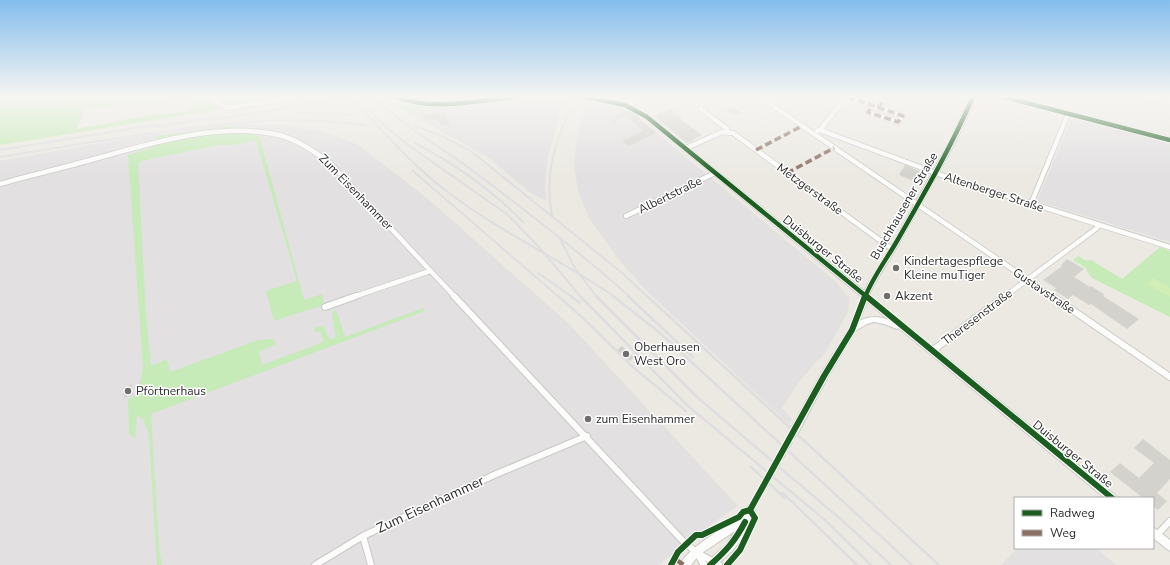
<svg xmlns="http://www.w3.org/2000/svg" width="1170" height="565" font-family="'Nunito Sans',sans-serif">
	<rect width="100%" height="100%" fill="#ebe9e2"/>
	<!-- industrial -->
	<path fill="#e2e0e1" d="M524 97H564L548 157 545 184 546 201 528 191 492 160 411 114 418 110 446 108 445 104Z
		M588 100 620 107 634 114 836 282 849 298 848 312 824 355 816 362 798 383 782 408 792 419 789 424 649 293 623 265 589 218 578 191 574 164 577 136Z
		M1072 118 1170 143V242L1037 201Z
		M277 124 321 131 357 144 428 199 568 323 738 506 697 534 659 565H0V161L129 138 229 125Z
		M1018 548H1096L1116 565H1001Z"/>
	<!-- green -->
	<path fill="#c6eab8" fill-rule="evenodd" d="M0 97H71L66 99 93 102 85 97 105 100 119 97H173L174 99 180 97H297L0 145ZM198 99 187 112 149 115 77 129 84 109Z
		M394 97H410L413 100 421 102 505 97 422 105 445 104 446 108 418 110 411 114 398 107 392 101 398 100Z
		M232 126 236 132 259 135 304 300 322 294 324 305 274 321 266 291 297 281 256 140 233 145H219L141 161 138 165 146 315 151 366 167 359 170 372 258 340 273 339 276 344 259 352 262 365 323 342 321 332 315 331V327L323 326 330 340 336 337 332 312 336 310 345 337 423 308 425 311 151 414 159 548 162 565H157L149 435 143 419 137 415 135 439 129 434 128 399 137 395 143 368 128 155 150 148 157 136Z
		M1160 247 1170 251V317L1092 278 1087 272 1086 268 1073 260 1078 256 1086 261 1091 260 1122 279Z"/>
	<!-- pitch -->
	<path fill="#d1eeb5" d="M71 97H85L93 102 80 108 66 100Z
		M1153 278 1170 288V297L1147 284Z"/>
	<!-- building -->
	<path fill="#d3d2cd" d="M734 107 742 113 735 116 726 110Z
		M671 109 682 118 680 119 702 135 687 143 654 116Z
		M626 110 633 113 656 133 629 146 622 141 643 131 626 116 612 123 618 114Z
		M443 113 445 115 450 124 441 126 438 120H424V115Z
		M905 165 924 173 918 183 899 175Z
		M1067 259 1084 269 1074 277 1090 287 1091 286 1105 295 1103 296 1139 319 1127 329 1091 304 1089 305 1073 295 1068 299 1054 290 1056 288 1043 280 1062 266 1061 265Z
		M622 346 634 357 630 361 617 350Z
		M132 384 133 395 124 398 123 388Z
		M1143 439 1170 460V479L1157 493 1167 501 1158 510 1153 506V498H1143L1110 472 1120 463 1139 478 1154 463 1134 448Z"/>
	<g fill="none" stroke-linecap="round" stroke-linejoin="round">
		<!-- secondary-tunnel -->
		<path stroke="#c5c3be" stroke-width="8" stroke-dasharray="8 4" stroke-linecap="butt" d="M750 510 795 430"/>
		<defs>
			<path id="street-far1" d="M207 97 227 108 299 97
				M760 97 1053 297
				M848 97 903 116 898 122 868 112 872 106
				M628 106 639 97
				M878 108 886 97
				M701 109 727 129V131
				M820 130 944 176 1170 247
				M817 131 820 130 846 97
				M684 149 722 132 733 133 892 249
				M0 184C31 175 63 168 94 159 150 144 220 121 279 135 298 140 313 151 329 162L455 297
				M1031 204 1068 114
				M626 216 715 173
				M353 297 430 271
				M1004 297 1097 228 1098 225"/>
			<path id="street" d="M454 296 682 540 696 552 719 565
				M1052 296 1170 377
				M325 307 356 296
				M932 351 1005 296
				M1157 535 1170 521
				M697 553 704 565
				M315 565 363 536
				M371 565 363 536 494 475 587 436"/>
			<path id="secondary" d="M393 97C400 97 405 99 412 100 420 102 428 103 436 103 463 103 490 97 517 97L514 99C483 102 420 115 393 97Z
				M582 97C607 97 629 102 649 116L864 291 894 242 951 139 970 97H976L957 139 899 243 872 288 869 295 1115 495 1116 498H1105L899 328 897 329 884 324 874 322 867 324 855 331 827 378 798 433 795 434 792 433 791 430 792 427 821 374 849 329 862 297 645 118 623 106ZM867 301 889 320C878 316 870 316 859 321Z
				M1001 97H1011L1170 138V142Z
				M750 505 753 507 755 510 740 541 732 551 717 565H705L707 562 726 545 735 531 699 555 691 565H680C688 547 726 527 743 515L747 507Z
				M1153 527 1170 540V551L1167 549 1153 538Z"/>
		</defs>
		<!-- street-far1 casing -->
		<use href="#street-far1" stroke="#c8c8c7" stroke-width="6"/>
		<!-- street casing -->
		<use href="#street" stroke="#c8c8c7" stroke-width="8"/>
		<!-- secondary casing -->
		<use href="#secondary" stroke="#c8c8c7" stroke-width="2"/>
		<!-- street-far1 -->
		<use href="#street-far1" stroke="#fcfcfb" stroke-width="4.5"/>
		<!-- street -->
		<use href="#street" stroke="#fcfcfb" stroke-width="6"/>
		<!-- secondary -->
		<use href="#secondary" fill="#fcfcfb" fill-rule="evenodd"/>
		<!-- rail-far1 -->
		<path stroke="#dedee0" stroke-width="2" d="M353 97C381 131 410 163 445 190 498 231 560 259 615 297
			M375 97C403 127 437 144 469 168 524 209 579 251 630 297
			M1130 97 1170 108
			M370 111 386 127 411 147 508 215 538 246 581 297
			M573 111 582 97
			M295 113 356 114
			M211 120 354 97
			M415 126 444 137 472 152 621 272 648 297
			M156 127 217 117
			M415 143C455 164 491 189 523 222
			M0 150 160 124
			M0 157C54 148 108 139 162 132 229 122 296 116 364 125
			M413 171 559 297
			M552 216C543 169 558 139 574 97
			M560 239 576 270 597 297
			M538 273 572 297"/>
		<!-- rail -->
		<path stroke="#dedee0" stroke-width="2.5" d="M558 296 584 319 634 368 686 411
			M571 296 580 303
			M580 296 688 406 825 520 871 565
			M596 296 698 398 844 522 891 565
			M613 296 660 333 912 565
			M628 296 693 357
			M647 296 939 565
			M751 467 785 498
			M783 493 857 565"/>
		<!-- quiet-far1 -->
		<path stroke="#8d6e63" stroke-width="3.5" stroke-dasharray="7 3.5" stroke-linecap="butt" d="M848 97 903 116 898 122 868 112 872 106
			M878 108 886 97
			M756 150 802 126
			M787 173 834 148"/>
		<!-- quiet -->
		<path stroke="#8d6e63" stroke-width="4.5" stroke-dasharray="10 4.5" stroke-linecap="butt" d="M675 559 684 565"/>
		<defs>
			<path id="cycleway-far1" d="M396 97C434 111 475 101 514 97
				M585 97 625 105 647 117 867 297
				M1004 97 1170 140
				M865 297C873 277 886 260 897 241 924 194 951 147 973 97"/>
			<path id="cycleway" d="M866 296 1112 498
				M750 510 824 376 852 330 865 296
				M671 565 678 552 696 535H702L739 517 743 512 750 510
				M710 565C726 551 735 541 745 522
				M727 565 740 550 755 518 750 510"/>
		</defs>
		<!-- cycleway-far1 casing -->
		<use href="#cycleway-far1" stroke="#fff" stroke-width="6"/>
		<!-- cycleway casing -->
		<use href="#cycleway" stroke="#fff" stroke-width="8"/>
		<!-- cycleway-far1 -->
		<use href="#cycleway-far1" stroke="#1b5e20" stroke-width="4.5"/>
		<!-- cycleway -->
		<use href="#cycleway" stroke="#1b5e20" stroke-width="6"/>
	</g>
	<!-- sky -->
	<linearGradient id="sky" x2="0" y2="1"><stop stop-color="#85bdec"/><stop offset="0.55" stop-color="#f6f5f2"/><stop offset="1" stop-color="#f6f5f2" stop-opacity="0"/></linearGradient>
	<rect width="1170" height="176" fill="url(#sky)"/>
	<!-- markers -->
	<g fill="#6f6e6c" stroke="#fff" stroke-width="1.5">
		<circle cx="896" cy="268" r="4"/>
		<circle cx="887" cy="296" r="4"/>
		<circle cx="626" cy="354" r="4"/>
		<circle cx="128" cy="391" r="4"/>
		<circle cx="588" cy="419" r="4"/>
	</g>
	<g text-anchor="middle" stroke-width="3" stroke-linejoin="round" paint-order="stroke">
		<!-- street labels -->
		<g font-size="12" fill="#2c2c2c" stroke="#fff">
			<text transform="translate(810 189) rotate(36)" y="4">Metzgerstraße</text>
			<text transform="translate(356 192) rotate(46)" y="4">Zum Eisenhammer</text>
			<text transform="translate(994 192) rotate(18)" y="4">Altenberger Straße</text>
			<text transform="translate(670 195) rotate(-26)" y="4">Albertstraße</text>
			<text transform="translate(904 206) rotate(-60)" y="4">Buschhausener Straße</text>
			<text transform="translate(823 249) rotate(39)" y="4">Duisburger Straße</text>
			<text transform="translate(1044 291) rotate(34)" y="4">Gustavstraße</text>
			<text transform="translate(977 317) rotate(-37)" y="4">Theresenstraße</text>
			<text transform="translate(1073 454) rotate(39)" y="4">Duisburger Straße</text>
		</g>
		<!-- poi labels -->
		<g font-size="12" fill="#2c2c2c" stroke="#fff" text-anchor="start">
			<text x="904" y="265">Kindertagespflege<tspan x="904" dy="14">Kleine muTiger</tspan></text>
			<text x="895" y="300">Akzent</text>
			<text x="634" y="351">Oberhausen<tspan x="634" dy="14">West Oro</tspan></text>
			<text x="136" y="395">Pförtnerhaus</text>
			<text x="596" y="423">zum Eisenhammer</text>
		</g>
		<!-- near-street labels -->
		<g font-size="14" fill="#2c2c2c" stroke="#fff">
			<text transform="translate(430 504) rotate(-25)" y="5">Zum Eisenhammer</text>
		</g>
	</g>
	<!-- legend -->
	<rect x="1014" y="497" width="140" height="52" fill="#ffffff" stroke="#ababab"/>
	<rect x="1022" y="510" width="20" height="6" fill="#1b5e20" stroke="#ababab"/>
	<text x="1050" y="517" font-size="12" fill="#2c2c2c">Radweg</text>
	<rect x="1022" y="530" width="20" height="6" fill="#8d6e63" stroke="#ababab"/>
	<text x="1050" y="537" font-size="12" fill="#2c2c2c">Weg</text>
</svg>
